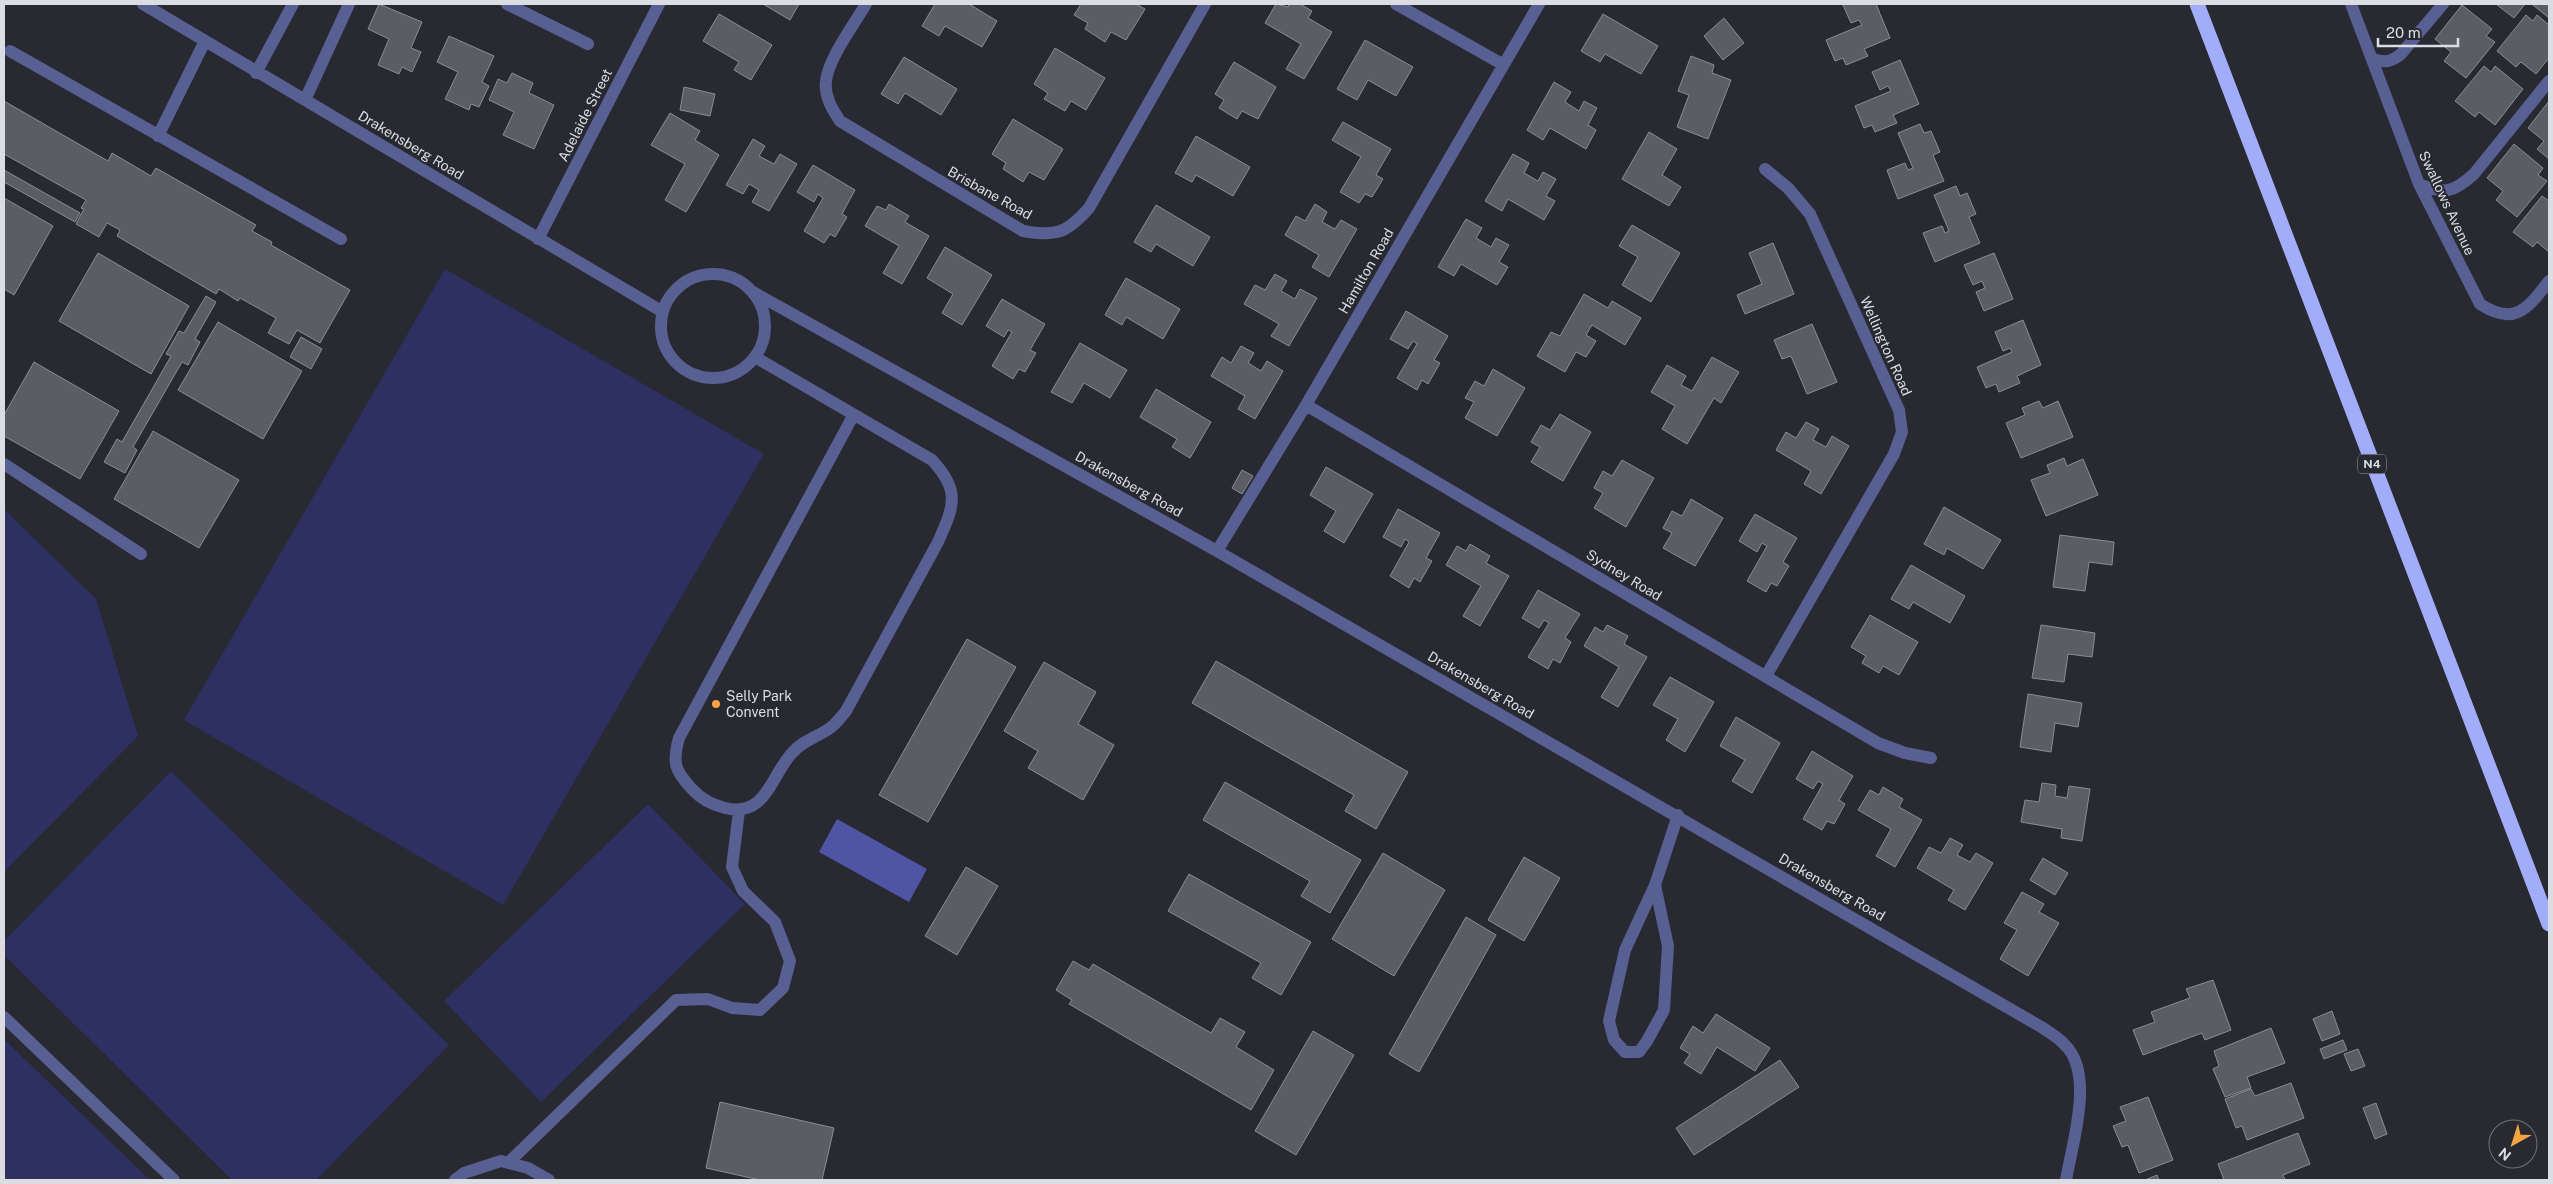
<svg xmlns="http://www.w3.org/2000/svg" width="2553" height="1184" font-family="'Public Sans',sans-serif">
	<rect width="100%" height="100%" fill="#282931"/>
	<!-- green -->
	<path fill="#2d3061" d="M445 269 764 454 503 905 184 720Z
		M4 509 96 599 138 736 4 872Z
		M171 771 449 1045 316 1180H232L4 955V941Z
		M648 804 745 904 541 1102 444 1001Z
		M4 1039 150 1180H4Z"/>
	<!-- water -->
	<path fill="#4f55a4" d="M837 819 927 869 909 902 819 852Z"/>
	<!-- building -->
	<path fill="#5b5d65" stroke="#8b8c95" d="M379 4 422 22 411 48 421 52 412 72 402 67 399 74 378 65 389 39 368 29Z
		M763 4H799L790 20Z
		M935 4H969L997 21 982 47 945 26 939 36 922 26Z
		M1081 4H1136L1145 9 1126 40 1111 32 1105 42 1085 29 1088 23 1074 15Z
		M1276 4 1288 7 1289 4H1300L1312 11 1308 18 1332 32 1304 79 1286 69 1301 44 1265 23Z
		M1847 4H1876L1890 38 1864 49 1868 56 1846 65 1843 58 1835 61 1826 40 1862 25 1859 20 1851 23 1843 5Z
		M2496 4H2525L2514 18Z
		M2535 4H2549V18L2533 5Z
		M2462 5 2492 29 2486 36 2495 42 2466 78 2444 61 2451 52 2435 39Z
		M719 14 772 45 751 80 734 70 739 62 703 41Z
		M1603 14 1658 46 1641 74 1605 54 1600 62 1581 51Z
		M2526 15 2533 21 2537 15 2549 25V58L2536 74 2521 62 2516 67 2497 51Z
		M1724 18 1744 43 1723 60 1704 36Z
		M449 36 494 56 482 82 489 86 479 107 471 104 469 110 445 99 458 72 437 62Z
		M1365 40 1413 67 1396 96 1368 80 1357 100 1337 89Z
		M1055 48 1105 78 1086 110 1071 101 1065 111 1044 99 1048 93 1034 84Z
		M1691 56 1714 65 1712 73 1731 80 1708 139 1677 127 1689 95 1678 91Z
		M904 57 957 89 941 115 905 93 898 104 881 94Z
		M1900 60 1919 104 1893 115 1897 123 1875 132 1872 125 1864 128 1855 106 1891 91 1888 86 1880 90 1872 72Z
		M1234 62 1276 87 1258 119 1242 111 1237 119 1219 108 1224 100 1215 94Z
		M2484 66 2491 72 2495 66 2523 89 2495 125 2479 112 2475 117 2455 101Z
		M512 73 533 83 529 93 554 105 534 149 503 135 514 112 489 100 498 79 507 83Z
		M1554 82 1571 92 1565 102 1579 111 1584 101 1597 108 1588 125 1596 130 1586 149 1550 128 1543 140 1527 130Z
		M684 87 715 94 710 116 680 110Z
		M4 101 108 161 112 153 151 176 156 168 256 225 252 231 272 242 271 245 350 290 320 343 297 330 289 344 268 333 276 318 240 298 238 301 219 289 216 294 117 236 120 230 107 223 99 237 76 224 84 209 81 208 86 200 4 154Z
		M2549 101V159L2537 149 2544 141 2528 128Z
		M670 113 700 131 695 140 719 155 686 212 665 200 685 164 651 145Z
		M1013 119 1063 149 1044 180 1029 172 1023 182 1003 169 1006 163 992 154Z
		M1343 122 1391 149 1376 175 1383 179 1372 197 1365 194 1359 203 1340 192 1361 157 1332 140Z
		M1920 124 1924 133 1931 131 1940 152 1933 155 1944 181 1898 199 1887 170 1905 163 1908 170 1913 168 1898 133Z
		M1649 132 1677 149 1662 175 1681 187 1669 206 1622 179Z
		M1196 136 1250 167 1233 196 1196 175 1192 182 1175 173Z
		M753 139 765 146 759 156 774 164 780 154 797 164 769 211 752 202 759 190 749 184 743 194 726 185Z
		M2514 144 2543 168 2538 175 2547 181 2517 217 2496 200 2503 191 2487 178Z
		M1513 154 1529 163 1524 173 1538 181 1543 172 1556 179 1546 196 1555 201 1544 220 1508 199 1502 211 1485 201Z
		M813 165 855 190 842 214 847 217 835 237 830 234 824 243 804 231 823 198 818 194 814 202 797 192Z
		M4 170 80 213 75 222 4 182Z
		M1956 186 1960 196 1967 193 1976 214 1969 217 1980 243 1935 262 1923 233 1942 226 1945 233 1949 231 1934 195Z
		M2542 196 2549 201V252L2537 242 2533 247 2513 232Z
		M4 198 53 226 14 295 4 289Z
		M889 204 909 216 905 222 929 236 902 284 883 273 899 246 865 226 877 206 886 210Z
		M1315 204 1327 212 1322 222 1335 229 1341 220 1357 229 1329 277 1312 267 1319 255 1285 235 1296 216 1305 221Z
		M1156 205 1210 237 1193 266 1156 244 1151 252 1134 242Z
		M1466 219 1482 228 1476 238 1491 247 1496 238 1509 245 1499 262 1508 267 1497 285 1461 264 1454 276 1438 267Z
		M1632 225 1680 253 1651 302 1622 285 1638 257 1619 246Z
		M1773 243 1794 294 1745 314 1737 295 1762 284 1749 253Z
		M945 247 992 275 962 325 942 313 953 294 927 278Z
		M98 253 189 306 151 374 59 321Z
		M1994 253 2013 299 1984 311 1976 292 1985 288 1982 281 1973 285 1964 265Z
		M1275 274 1287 281 1281 291 1295 299 1300 289 1317 298 1289 346 1271 336 1279 324 1244 304 1255 285 1265 290Z
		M1126 278 1180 309 1163 339 1126 317 1122 325 1105 315Z
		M1584 294 1608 308 1612 301 1641 318 1625 345 1592 325 1586 335 1596 341 1586 357 1576 352 1565 372 1537 356 1551 332 1560 336Z
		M206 296 216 302 195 339 200 342 188 365 182 362 133 447 137 450 125 473 104 462 117 439 122 442 171 356 166 354 179 331 184 333Z
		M1002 299 1045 324 1030 350 1036 353 1025 372 1019 369 1013 379 992 366 1012 332 1008 330 1004 337 986 326Z
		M1406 311 1448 336 1434 360 1440 363 1428 384 1422 380 1417 390 1397 378 1417 344 1413 341 1408 349 1390 339Z
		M2023 320 2041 365 2017 376 2020 383 1999 392 1996 384 1986 388 1977 367 2012 352 2010 348 2003 351 1995 332Z
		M218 322 302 371 263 439 178 390Z
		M1812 324 1837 382 1807 394 1791 356 1782 359 1774 340Z
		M301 337 322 349 311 369 290 357Z
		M1080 343 1127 370 1110 398 1084 383 1072 403 1051 392Z
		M1241 346 1254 353 1248 363 1261 371 1267 361 1283 371 1255 419 1238 409 1245 396 1211 376 1222 357 1231 363Z
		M1712 357 1739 372 1721 403 1714 398 1687 444 1662 429 1675 406 1651 392 1667 365 1686 376 1681 385 1692 391Z
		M34 362 119 411 80 479 4 436V415Z
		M1493 369 1525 388 1497 436 1465 418 1474 402 1465 398 1475 381 1484 386Z
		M1156 389 1211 422 1190 458 1172 447 1177 439 1140 417Z
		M2039 401 2043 408 2058 401 2073 437 2021 458 2006 423 2025 415 2022 408Z
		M1560 414 1591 432 1563 481 1531 462 1540 447 1531 442 1541 425 1550 430Z
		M1806 422 1819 429 1813 440 1826 447 1832 436 1849 446 1821 494 1804 484 1811 471 1776 450 1786 432 1796 438Z
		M153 431 239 480 199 548 114 499Z
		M2064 458 2067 466 2083 459 2098 495 2046 516 2031 480 2050 473 2047 465Z
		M1622 460 1654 478 1626 527 1594 508 1603 493 1594 488 1603 471 1612 476Z
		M1326 467 1373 494 1344 543 1324 531 1336 511 1310 495Z
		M1242 470 1253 476 1242 494 1232 488Z
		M1691 499 1723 518 1695 566 1663 548 1672 533 1663 528 1672 511 1682 516Z
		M1944 507 2001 540 1983 569 1947 548 1944 555 1924 544Z
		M1398 509 1440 533 1426 558 1432 561 1420 582 1414 578 1409 588 1390 576 1409 542 1405 539 1401 547 1383 537Z
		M1755 514 1797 538 1783 562 1789 566 1777 586 1771 583 1766 592 1747 581 1767 546 1762 543 1757 552 1739 541Z
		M2060 535 2114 542 2112 565 2089 562 2085 591 2053 587Z
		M1470 544 1490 556 1486 563 1509 576 1480 626 1463 616 1481 586 1446 565 1457 546 1466 551Z
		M1911 565 1965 596 1950 623 1913 602 1909 609 1891 599Z
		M1538 590 1580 614 1565 638 1571 642 1560 663 1553 659 1548 669 1528 657 1549 623 1544 620 1539 628 1522 618Z
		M1870 615 1918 642 1899 675 1883 666 1879 673 1862 663 1866 656 1851 647Z
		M1607 625 1628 636 1624 644 1647 657 1618 707 1601 697 1619 667 1584 646 1595 627 1603 632Z
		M2041 625 2095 633 2092 657 2068 654 2064 682 2032 678Z
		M967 639 1016 667 928 822 879 795Z
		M1216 661 1408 772 1376 829 1345 811 1354 795 1192 703Z
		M1044 662 1096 692 1078 724 1114 745 1083 800 1028 768 1038 751 1004 731Z
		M1670 677 1714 702 1685 752 1666 740 1678 719 1653 705Z
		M2028 694 2082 703 2078 727 2055 723 2051 752 2020 747Z
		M1736 717 1780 743 1752 793 1732 781 1745 760 1720 746Z
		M1812 751 1853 776 1839 800 1845 804 1834 824 1827 821 1822 830 1803 819 1823 784 1818 781 1813 789 1796 779Z
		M1225 782 1361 860 1330 913 1301 896 1310 881 1203 820Z
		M2042 783 2056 785 2055 796 2067 798 2069 786 2090 789 2082 841 2061 838 2062 829 2021 822 2025 800 2039 802Z
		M1883 787 1903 799 1899 807 1922 820 1895 867 1876 856 1891 829 1858 810 1870 790 1879 795Z
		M1950 838 1963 845 1957 855 1970 862 1976 853 1993 863 1965 910 1948 900 1954 890 1917 868 1929 847 1941 853Z
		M1383 853 1445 890 1394 976 1332 939Z
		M1524 857 1560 878 1524 941 1488 920Z
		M2043 858 2068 873 2055 895 2030 880Z
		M966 867 998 886 957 955 925 936Z
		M1189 874 1311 942 1281 995 1252 978 1261 963 1168 911Z
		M2022 892 2044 904 2039 912 2059 923 2028 976 2000 959 2017 930 2004 923Z
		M1466 917 1496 935 1419 1072 1389 1054Z
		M1073 961 1089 970 1093 964 1211 1033 1220 1018 1245 1032 1236 1047 1274 1070 1251 1110 1069 1004 1072 1000 1056 990Z
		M2213 980 2231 1030 2205 1040 2202 1033 2143 1055 2133 1030 2155 1022 2151 1012 2190 998 2186 989Z
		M2332 1011 2340 1034 2322 1041 2313 1019Z
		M1716 1014 1770 1048 1755 1071 1717 1047 1701 1074 1684 1063 1690 1054 1680 1048 1693 1026 1703 1033Z
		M2271 1028 2285 1063 2247 1077 2251 1088 2225 1097 2213 1069 2219 1066 2214 1051Z
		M1313 1031 1354 1055 1296 1155 1255 1131Z
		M2343 1040 2347 1050 2324 1059 2320 1049Z
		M2358 1049 2365 1066 2351 1071 2344 1054Z
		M1780 1060 1799 1087 1694 1155 1676 1128Z
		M2291 1083 2304 1118 2247 1140 2242 1126 2236 1128 2225 1099 2251 1089 2255 1096Z
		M2148 1097 2173 1160 2139 1173 2128 1145 2122 1147 2113 1126 2126 1121 2120 1107Z
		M720 1102 834 1128 822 1180H760L706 1168Z
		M2376 1103 2387 1134 2375 1139 2363 1108Z
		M2298 1133 2310 1164 2283 1175 2285 1180H2224L2218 1164Z
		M2157 1175 2159 1180H2145Z"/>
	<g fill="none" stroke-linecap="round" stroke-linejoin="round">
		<!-- minor -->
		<path stroke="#585f93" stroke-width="12" d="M143 4 663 312
			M507 4 588 44
			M866 4C855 23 828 59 826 81 824 96 832 109 840 121L1023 231C1056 237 1067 233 1089 208L1205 4
			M1396 4 1502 64
			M2351 4 2419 184 2480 304C2515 327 2528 308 2549 281
			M10 51 341 239
			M2373 59C2385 63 2391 62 2401 54L2443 4
			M256 73 293 4
			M305 100 349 4
			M158 136 205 41
			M1765 169 1788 188 1810 214 1899 410 1902 432 1894 454 1766 676
			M2419 184C2445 195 2454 192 2474 174L2549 81
			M538 239 659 4
			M661 326a52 52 0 1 1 104 0a52 52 0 1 1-104 0Z
			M753 292 1217 551 2043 1028C2050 1033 2059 1038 2065 1045 2095 1074 2072 1144 2066 1180
			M755 357 932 460C961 491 954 506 938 542L846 711C841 717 836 724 830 728 818 737 803 740 792 753 770 777 766 818 725 808 713 805 700 798 692 789 675 771 672 763 679 738L853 416
			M1306 405 1878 743 1905 753 1931 758
			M4 464 141 554
			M1217 551 1306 405 1539 4
			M1655 885 1625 950 1609 1021 1614 1040 1625 1052H1639L1647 1041 1664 1010 1668 946 1655 885 1678 815
			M4 1017 174 1180
			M508 1163 676 1000 708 999 732 1008 760 1010 783 988 790 961 775 922 743 891 732 867 739 811
			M455 1180 464 1173 501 1161 528 1168 549 1180"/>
		<!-- highway -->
		<path stroke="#a2adfa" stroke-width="15" d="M2197 4 2549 924"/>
	</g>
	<!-- markers -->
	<circle fill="#f4a443" stroke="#282931" stroke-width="2" cx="716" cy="704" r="5"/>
	<g text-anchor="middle" stroke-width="4" stroke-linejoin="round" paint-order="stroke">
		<!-- shield labels -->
		<rect fill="#282931" stroke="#a6a7ad" stroke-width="1" x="2358" y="454.5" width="28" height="19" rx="4"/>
		<g font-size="12" font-weight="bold" fill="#dcdde2">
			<text x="2372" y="468">N4</text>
		</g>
		<!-- street labels -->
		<g font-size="14" fill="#dcdde2" stroke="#282931">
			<text transform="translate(585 115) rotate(-63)" y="5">Adelaide Street</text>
			<text transform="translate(411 145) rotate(31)" y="5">Drakensberg Road</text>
			<text transform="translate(990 193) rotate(29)" y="5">Brisbane Road</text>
			<text transform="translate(2447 203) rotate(65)" y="5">Swallows Avenue</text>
			<text transform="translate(1366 271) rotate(-60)" y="5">Hamilton Road</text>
			<text transform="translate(1886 346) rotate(66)" y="5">Wellington Road</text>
			<text transform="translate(1129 484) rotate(29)" y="5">Drakensberg Road</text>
			<text transform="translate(1624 575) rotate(31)" y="5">Sydney Road</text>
			<text transform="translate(1481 685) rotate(30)" y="5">Drakensberg Road</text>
			<text transform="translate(1832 887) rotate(30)" y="5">Drakensberg Road</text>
		</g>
		<!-- poi labels -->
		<g font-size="14" fill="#dcdde2" stroke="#282931" text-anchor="start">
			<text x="726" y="701">Selly Park<tspan x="726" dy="16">Convent</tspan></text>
		</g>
	</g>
	<!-- border -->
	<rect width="2553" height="1184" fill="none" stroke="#dcdde2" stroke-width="10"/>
	<!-- north arrow -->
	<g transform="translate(2513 1144) rotate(219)"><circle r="24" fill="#282931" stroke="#707178"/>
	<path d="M0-4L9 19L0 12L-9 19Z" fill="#f4a443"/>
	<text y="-8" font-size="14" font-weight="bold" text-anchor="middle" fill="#dcdde2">N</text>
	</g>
	<!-- scale -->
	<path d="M2378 38v8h80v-8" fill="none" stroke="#dcdde2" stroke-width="2.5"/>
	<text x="2386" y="38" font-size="15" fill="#dcdde2" stroke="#282931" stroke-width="4" paint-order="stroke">20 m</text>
</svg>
